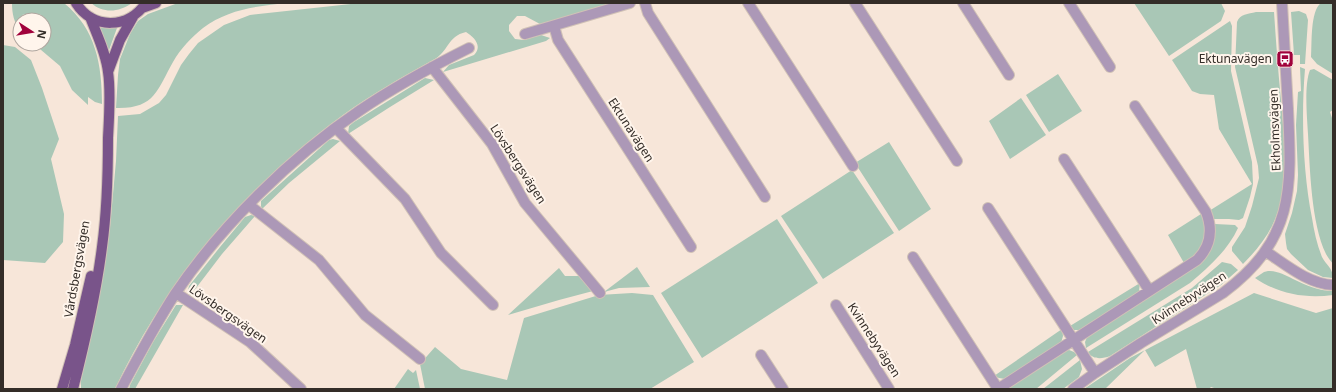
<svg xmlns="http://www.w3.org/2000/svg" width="1336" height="392" font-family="'Noto Sans',sans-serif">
	<rect width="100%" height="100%" fill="#f7e6d9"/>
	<!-- green -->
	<path fill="#a9c7b6" d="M12 3H64C96 29 102 65 102 104L95 102 88 97V105L72 90 60 66 34 44H44V20H20V31C14 22 12 14 12 3Z
		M91 3H132C119 12 104 14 91 3Z
		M178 3H288C258 6 228 9 203 28 192 37 180 49 173 62 157 90 155 109 116 108L118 75 120 59 130 34 138 21 148 14Z
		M360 3H612L540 24 525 16H517L509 25V31L515 39 524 40 541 35 550 38 546 41 443 72 449 65 474 55C483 46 474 37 466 32 447 36 449 52 433 60 402 77 371 95 343 115 246 186 166 280 115 389H81V381L110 227 116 161 118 116 140 114 159 103 166 95 181 65 189 54 198 43 224 25 250 15Z
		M1134 3H1221L1225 11 1221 21 1169 56Z
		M1321 3H1333V74L1317 64 1311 57C1312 44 1310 11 1321 3Z
		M1299 11 1306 14 1308 20 1305 64H1300V55H1294L1291 12Z
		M1256 12H1274C1276 41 1278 71 1281 100 1284 140 1291 188 1272 226 1265 240 1254 253 1243 264L1232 251V247L1245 227 1252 206 1259 178 1258 166 1235 67 1237 22C1240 14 1248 14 1256 12Z
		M1230 21 1232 26 1231 71 1252 162 1253 184 1250 197 1243 218 1239 220 1229 219H1213L1209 211 1252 184 1219 129 1214 95 1200 94 1192 91 1172 60Z
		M98 26 106 28H117L108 53Z
		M3 45 15 47 31 60 42 88 59 139 51 159 64 214 63 242 45 263 3 260Z
		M1300 67 1305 69C1301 115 1303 173 1312 218 1314 231 1317 245 1322 257 1326 265 1333 268 1333 278L1323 277 1308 270 1291 254 1287 249 1286 243 1285 234 1292 213 1297 191 1298 175 1296 125 1298 92 1301 91Z
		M1314 69 1333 80V110L1330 112 1333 121V264C1331 261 1328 258 1326 254 1311 223 1310 169 1308 134 1307 116 1304 85 1310 70Z
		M1058 74 1082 111 1049 132 1026 95Z
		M425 78 434 80 390 107 348 134 349 126 354 122Z
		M1021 98 1046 135 1010 159 989 121Z
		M333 139 340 141 289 183 262 209 261 206V201L329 140Z
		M889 142 931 209 899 231 855 163Z
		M852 170 894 233 823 279 781 216Z
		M1201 214C1211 235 1203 251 1184 263L1168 235Z
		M251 215 255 216 222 254 190 296 188 290 189 286 220 247 245 217Z
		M777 219 818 283 702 358 661 293Z
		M1215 224 1235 225 1238 228C1228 250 1208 268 1190 283L1086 348 1085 342 1088 335 1208 254 1214 240Z
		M1222 262 1231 264 1238 270 1221 285 1110 356C1102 359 1093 360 1088 352L1192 288Z
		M637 267 650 287 619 288 604 292Z
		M559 268 565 276H580L593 291 559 300 508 315Z
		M1268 271C1278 271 1285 275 1293 279 1306 285 1318 291 1333 291V295C1306 299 1278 294 1255 278L1264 272Z
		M1140 283 1139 291 1136 294 1080 330H1074L1070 326Z
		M632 293 653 295 694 362 650 389H425L420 364 435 347 461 369 507 380 524 318 599 295Z
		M1254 293 1316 313 1333 308V389H1217L1211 387 1209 389H1197L1186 349 1155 367 1145 350 1105 389H1084L1130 358Z
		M176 305H183L135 389H129L130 385 153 342Z
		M1062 329 1063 336 1061 343 1005 379 999 378 994 376Z
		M1069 350 1074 352 1077 355 1036 389H1007L1065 351Z
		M1080 360 1082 369 1079 377 1063 389H1043Z
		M408 369 413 373 416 370 420 389H394Z"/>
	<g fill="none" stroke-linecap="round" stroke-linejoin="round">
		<defs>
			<path id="minor" d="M645 3 648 13 765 197
				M748 3 853 166
				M855 3 957 161
				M963 3 1009 75
				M1069 3 1110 67
				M554 26 558 40 691 247
				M525 34 630 3
				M432 67 492 144 525 203 600 293
				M336 128 405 199 441 253 493 305
				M1064 159 1149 290
				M249 205 319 260 365 315 420 359
				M988 208 1095 373
				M1265 251C1285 264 1308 284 1333 285
				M913 257 998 389 1197 260C1211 246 1213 230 1206 212L1135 106
				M176 293 250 342 301 389
				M836 305 889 389
				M761 355 783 389
				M121 389C138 357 155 325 175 294 221 226 291 157 359 111 394 87 431 67 469 48
				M1073 389 1095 373 1141 343 1223 293C1294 240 1292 190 1288 109 1286 74 1284 38 1282 3"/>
			<path id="major" d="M76 3C93 30 128 29 146 3
				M142 8 156 3
				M108 72 120 40 133 17
				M62 389 75 345 91 276
				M73 389C85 342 96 295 102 247 107 211 108 174 108 138 109 118 111 91 108 72 106 53 97 35 90 17"/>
		</defs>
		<!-- minor casing -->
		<use href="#minor" stroke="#d0c1b6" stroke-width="12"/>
		<!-- major casing -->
		<use href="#major" stroke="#d0c1b6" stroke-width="12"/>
		<!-- minor -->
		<use href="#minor" stroke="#ac98b7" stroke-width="10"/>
		<!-- major -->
		<use href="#major" stroke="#79548a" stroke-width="10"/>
	</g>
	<!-- icons -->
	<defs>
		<symbol id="bus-square" viewBox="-11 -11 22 22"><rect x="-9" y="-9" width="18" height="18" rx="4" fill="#a0013b" stroke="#fff5ec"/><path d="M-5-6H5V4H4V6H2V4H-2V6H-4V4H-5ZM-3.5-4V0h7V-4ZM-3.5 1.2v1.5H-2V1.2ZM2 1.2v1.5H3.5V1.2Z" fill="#fff"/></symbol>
	</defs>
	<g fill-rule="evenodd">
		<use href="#bus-square" x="1275" y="49" width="20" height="20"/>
	</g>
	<g text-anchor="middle" stroke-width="4" stroke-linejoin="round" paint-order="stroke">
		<!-- poi labels -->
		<g font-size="12" fill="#342d28" stroke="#fff5ec" text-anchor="end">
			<text x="1272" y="63">Ektunavägen</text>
		</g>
		<!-- street labels -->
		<g font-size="12" fill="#342d28" stroke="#fff5ec">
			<text transform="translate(631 130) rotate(57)" y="4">Ektunavägen</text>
			<text transform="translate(1275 130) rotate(-92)" y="4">Ekholmsvägen</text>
			<text transform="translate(518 164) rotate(57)" y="4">Lövsbergsvägen</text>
			<text transform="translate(77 269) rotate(-80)" y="4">Vårdsbergsvägen</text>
			<text transform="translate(1189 298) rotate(-33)" y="4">Kvinnebyvägen</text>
			<text transform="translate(228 314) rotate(35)" y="4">Lövsbergsvägen</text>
			<text transform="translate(874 340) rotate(57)" y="4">Kvinnebyvägen</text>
		</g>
	</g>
	<!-- border -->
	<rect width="1336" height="392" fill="none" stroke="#342d28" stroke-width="8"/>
	<!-- north arrow -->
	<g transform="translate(32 32) rotate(102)"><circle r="19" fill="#fff5ec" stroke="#aea59e"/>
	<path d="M0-3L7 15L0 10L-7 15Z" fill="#a0013b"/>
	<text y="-6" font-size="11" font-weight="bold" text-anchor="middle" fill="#342d28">N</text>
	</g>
</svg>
